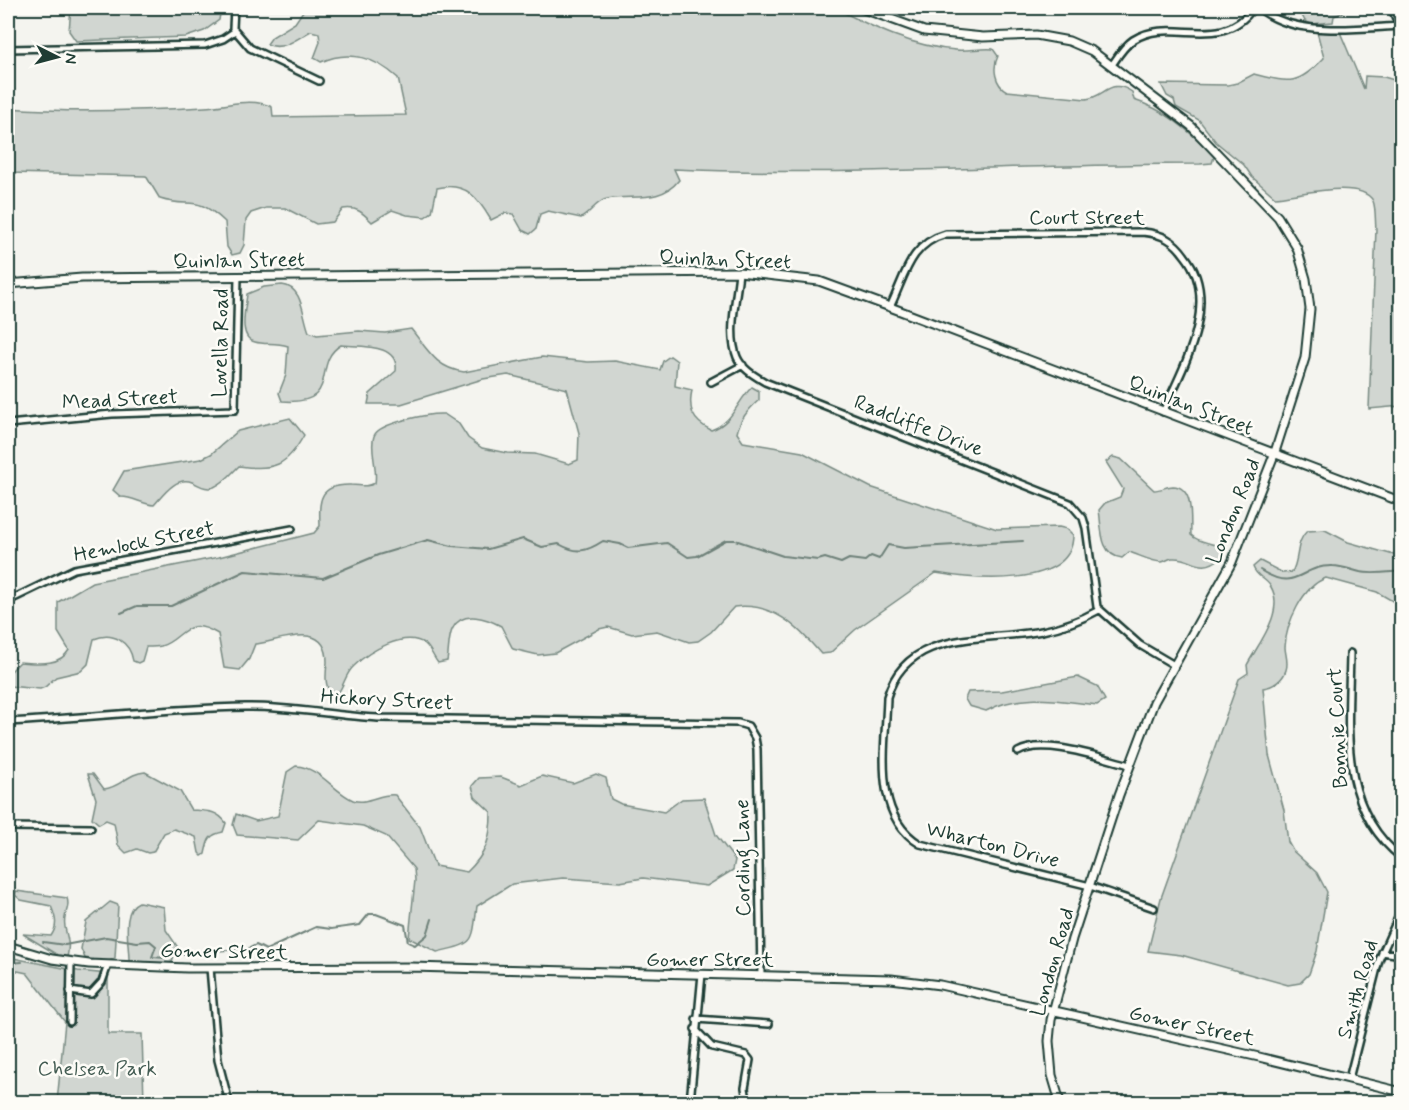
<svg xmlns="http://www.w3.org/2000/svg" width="1409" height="1110" font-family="Mynerve,sans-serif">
	<rect width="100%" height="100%" fill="#f4f4ef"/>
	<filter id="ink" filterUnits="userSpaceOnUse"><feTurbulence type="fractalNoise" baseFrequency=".0167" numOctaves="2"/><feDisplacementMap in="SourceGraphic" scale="12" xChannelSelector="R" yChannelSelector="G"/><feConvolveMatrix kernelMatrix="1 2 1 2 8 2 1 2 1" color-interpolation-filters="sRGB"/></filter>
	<g filter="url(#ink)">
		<!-- green -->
		<path fill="#d1d6d1" stroke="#788a82" stroke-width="1.5" d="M71 8H221L219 20 204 31 186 37 76 41 69 31Z
			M305 8H835C872 27 913 47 956 50 968 51 981 48 993 49L998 56C992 68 995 85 1007 91L1086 99C1105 97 1110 77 1132 92L1134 100C1166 110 1192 132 1214 157L1212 163 1200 164C1025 164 849 177 674 169L679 180C660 204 633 194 607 199 596 201 591 213 581 218L548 211 540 214 536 229 530 234 522 230 513 214 505 213 491 220C478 198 466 181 437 188L432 212 425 217 407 215 392 210 372 222C362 212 357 207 343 209L333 222 316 224 285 208H266L251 213 246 220 244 245 240 253 232 255 227 247 225 222C195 193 191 209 160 199L146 176 8 173V108C73 113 139 111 205 107 227 106 252 97 272 107L273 117 406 115 398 78C376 58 349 49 321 62L314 58 320 42 319 33 311 31C298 38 282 52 267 44L272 37 295 23Z
			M1298 8H1342L1343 13 1334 16 1333 22 1311 24 1305 21Z
			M1317 32H1340L1364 89 1365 76 1384 77 1401 82V406L1369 409 1376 229C1375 221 1376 208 1373 201 1361 178 1295 196 1275 197L1252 177 1244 165 1216 142 1199 120 1176 107 1174 100 1167 96 1161 84 1228 85 1237 83 1254 74C1290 83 1297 86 1324 58Z
			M282 285C303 287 302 314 309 332L317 335 359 331 385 333 411 329C428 350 436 368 464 372L542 357 588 362 615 361 660 370 663 361 670 356 677 361 675 386 692 390C688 409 692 421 711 430 733 423 737 401 752 387L759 391V400C748 410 740 419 737 433L743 442 802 452 870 487 997 529 1059 527 1067 529 1073 535C1073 590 971 579 936 573L855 630 830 653 821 654C797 626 773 602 734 607L711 632 698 641 689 642 657 631 632 634 608 627 599 629 555 653 538 655 513 649 501 626C488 619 463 609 453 628 448 636 449 652 447 661L438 663C433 657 431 649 425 644 405 630 369 651 354 666 345 674 345 684 338 693L331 694C324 684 326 674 327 662 327 618 278 642 255 644L249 659 240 670 224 668 218 634C185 614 184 639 161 646 157 647 151 647 146 647L142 661 138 663 133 661C130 642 113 631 94 639L88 664 81 671 56 677 45 687 40 689 8 686V674L20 662C36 663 59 667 69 650L58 632V602L92 582 219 557 314 533 320 526C319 501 318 484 351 485 361 485 366 488 375 483 378 468 369 449 374 436 378 423 430 413 444 414L459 424 468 438 482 448 507 453 535 454 569 464 578 460 579 433 567 389 508 375 483 379 401 404H368L370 394 396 371C399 343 361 347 341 345 310 363 343 406 282 401L279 393 286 375 288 346C275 342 265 345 255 342 237 338 246 307 247 294L264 287Z
			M290 418 304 435C287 466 274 471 239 466 232 473 224 483 214 487 205 490 200 485 192 482 176 476 163 495 154 505 141 504 134 497 121 497L113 490 124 471 201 459 211 454 238 431Z
			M1113 457 1121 459 1154 490C1161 490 1167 486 1173 486 1195 487 1190 520 1191 535 1199 543 1212 542 1222 548V557C1199 576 1193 556 1172 558 1168 559 1166 561 1162 562 1152 562 1139 555 1129 552L1122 558C1099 555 1102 528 1099 510L1105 503 1120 497 1123 489 1106 462Z
			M1325 530 1348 542 1401 557V606L1377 592 1326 578C1303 586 1286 623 1285 647 1285 654 1289 662 1286 670 1283 680 1273 687 1263 688L1269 755 1284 810 1288 842 1293 851 1317 873 1327 892 1317 951 1309 974 1300 983 1288 985 1181 955 1148 951 1161 898 1239 679 1248 673 1247 665C1259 643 1285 611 1271 587 1266 578 1257 578 1253 567L1260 561 1283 573 1292 572C1300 558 1295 542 1307 531Z
			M1078 677 1097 686 1105 700 1097 705C1058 701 1022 692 986 711L969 706 965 699 968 692 1002 691Z
			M296 766C319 767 333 791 353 800 367 805 380 793 395 795L420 827 435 866 467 872C486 854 491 839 491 812L475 797 472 786 479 778 501 777 521 785 542 776 573 783 596 774 606 778 611 799 621 804 664 812 682 799 704 798 716 835 735 860 733 870 707 886 643 878 620 882 563 878 512 884 477 906C472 945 475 943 437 952L409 938 415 880 414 869 386 836 363 826 319 820 298 840 237 835 233 825 236 814 256 821 278 816 287 772Z
			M145 772 180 791 191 810C206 811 217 810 226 823L223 832C208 835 208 840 205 854L202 856 199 853 196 837 174 829 164 833 153 852 148 853 137 849 126 853 118 845 114 823 106 820 99 824 92 818 96 799 88 774H93L104 789C120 788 128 773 145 772Z
			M16 891 67 898C70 907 66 909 65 918 62 930 72 938 67 957L59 956 23 934 51 936C58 926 56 918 51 906L21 900 15 895Z
			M110 902 118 905 115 958 107 962 85 958 81 949 86 922Z
			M139 902 164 907 166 930 177 946 172 962 161 965 129 960C129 944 121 909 139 902Z
			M8 957 78 971 108 974V1034H142L144 1102H57L65 1022 27 973 8 969Z"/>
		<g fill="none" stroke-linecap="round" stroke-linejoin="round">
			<!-- stream -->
			<path stroke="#6e8179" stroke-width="2" d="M1260 570C1298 594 1299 565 1333 566 1342 566 1351 570 1360 572 1373 575 1388 572 1402 571
				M121 613 137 606H171L245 571 323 578 378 555 428 540 452 546 488 549 523 539 542 547 559 544C577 554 586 552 603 541L620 544 628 548 667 543 688 557 697 556 726 540H735L783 556 818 560 825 558 841 563 849 559 865 561 871 556 879 559 888 545 904 548 1023 541
				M43 942 65 945 106 937 137 942 150 941 156 946 152 957 166 958 190 952 248 949 256 945 266 950 316 927 331 929 360 925 369 914H376L405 925 408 942 415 945 427 935 432 919
				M8 963 22 962"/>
			<defs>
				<path id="minor" d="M234 8 233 28 250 48 319 81
					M1259 8C1294 38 1358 28 1402 26
					M1392 8 1399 27
					M8 49 205 45 223 39 235 31
					M1112 65C1118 56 1124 46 1133 40 1172 15 1221 54 1253 8
					M739 272C737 297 727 333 737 357 742 369 755 376 765 382L1070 503 1083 518 1086 528 1097 607 1140 645 1174 665
					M890 307C905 277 909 244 946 234L1143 232C1162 234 1174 240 1185 256 1221 301 1184 366 1163 412
					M711 382 743 365
					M8 424 112 414 235 410 238 277
					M8 601 74 569 292 529
					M1099 610C1081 620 1063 627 1042 631 985 642 907 628 887 697 886 745 871 815 920 844L1090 886 1154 908
					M1350 653C1349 726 1337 807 1402 858
					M8 722C87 718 167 708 246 707 290 706 334 716 378 718L738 723 748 726 755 738 757 749 761 975
					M1018 752C1044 737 1101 758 1130 765
					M8 827 91 828
					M1382 952 1402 955
					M210 968 218 1060 229 1102
					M70 991 91 994 102 982 108 965
					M696 1019 769 1024
					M70 1022 71 962
					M695 1029 712 1047 746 1055 750 1060 745 1088 747 1100 757 1102
					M1349 1079 1379 960 1402 909
					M690 1102 702 974"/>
				<path id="tertiary" d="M861 8 924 31 983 37 1036 35 1069 41 1092 51 1191 126 1278 217 1297 248 1306 279 1310 309 1305 358 1274 455 1232 562 1154 702 1119 795 1072 939 1051 1020 1049 1041 1052 1075 1060 1102
					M8 284 82 278 739 272 819 281 890 307 1402 502
					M8 946 52 959 89 964 187 968 411 967 891 979 940 985 1259 1057 1402 1092"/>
			</defs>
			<!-- minor casing -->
			<use href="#minor" stroke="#1f3d34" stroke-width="10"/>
			<!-- tertiary casing -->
			<use href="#tertiary" stroke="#1f3d34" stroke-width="11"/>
			<!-- minor -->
			<use href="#minor" stroke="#fdfcf7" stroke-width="5"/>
			<!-- tertiary -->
			<use href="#tertiary" stroke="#fdfcf7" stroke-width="7"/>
		</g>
	</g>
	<g text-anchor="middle" stroke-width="5" stroke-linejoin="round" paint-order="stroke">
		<!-- street labels -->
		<g font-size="21" fill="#1f3d34" stroke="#fdfcf7">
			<text x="1087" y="224">Court Street</text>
			<text transform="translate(725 259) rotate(2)" y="7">Quinlan Street</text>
			<text transform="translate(239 260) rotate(-1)" y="7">Quinlan Street</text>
			<text transform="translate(220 343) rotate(-89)" y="7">Lovella Road</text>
			<text transform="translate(120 399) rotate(-3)" y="7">Mead Street</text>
			<text transform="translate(1191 405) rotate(21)" y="7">Quinlan Street</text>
			<text transform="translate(919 425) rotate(21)" y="7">Radcliffe Drive</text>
			<text transform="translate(1233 511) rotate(-68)" y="7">London Road</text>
			<text transform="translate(144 541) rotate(-11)" y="7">Hemlock Street</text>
			<text transform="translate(387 699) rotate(3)" y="7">Hickory Street</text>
			<text transform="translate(1337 728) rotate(-93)" y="7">Bonnie Court</text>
			<text transform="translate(993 844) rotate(14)" y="7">Wharton Drive</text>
			<text transform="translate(742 858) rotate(-91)" y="7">Cording Lane</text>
			<text transform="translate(224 951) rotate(1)" y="7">Gomer Street</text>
			<text x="710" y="966">Gomer Street</text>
			<text transform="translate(1052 962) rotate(-74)" y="7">London Road</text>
			<text transform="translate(1357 989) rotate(-74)" y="7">Smith Road</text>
			<text transform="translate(1192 1025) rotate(12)" y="7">Gomer Street</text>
		</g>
		<!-- park labels -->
		<g font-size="21" fill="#435c53" stroke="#fdfcf7">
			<text x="97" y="1075">Chelsea Park</text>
		</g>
	</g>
	<!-- margin -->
	<rect width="1409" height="1110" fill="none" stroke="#fdfcf7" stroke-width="30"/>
	<rect x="15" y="15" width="1379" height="1080" fill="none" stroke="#1f3d34" stroke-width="2" filter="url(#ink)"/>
	<!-- north arrow -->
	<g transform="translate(57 57) rotate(96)" stroke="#fdfcf7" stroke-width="4.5" paint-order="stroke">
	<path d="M0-4.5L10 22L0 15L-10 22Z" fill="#1f3d34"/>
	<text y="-9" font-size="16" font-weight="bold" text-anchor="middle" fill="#1f3d34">N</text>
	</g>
</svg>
